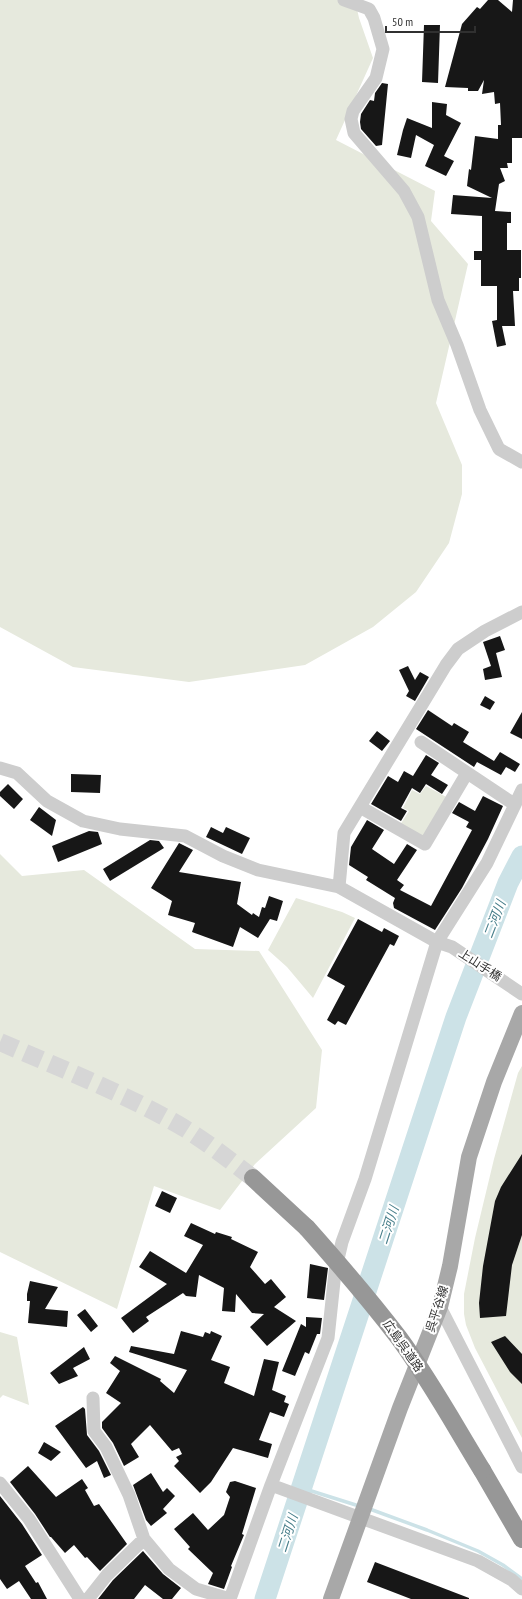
<svg xmlns="http://www.w3.org/2000/svg" width="522" height="1599" font-family="'PT Sans Narrow','Noto Sans JP',sans-serif">
	<rect width="100%" height="100%" fill="#fff"/>
	<!-- green -->
	<path fill="#e6e9dd" d="M0 0H355L359 18 373 58 336 140 435 191 431 221 468 264 436 403 462 465V494L449 543 416 592 373 627 305 665 189 682 73 667 0 627Z
		M426 786 450 799 424 842 398 828 409 811 403 808 412 790 420 794Z
		M0 854 22 876 84 870 195 949 259 951 322 1050 316 1108 255 1164 220 1210 154 1186 117 1309 0 1252Z
		M296 898 342 912 355 918 313 998 287 967 268 950Z
		M522 1066V1438L475 1348 466 1325 464 1314V1294L475 1238 494 1159 518 1073Z
		M0 1332 17 1337 29 1405 3 1395 0 1398Z"/>
	<g fill="none" stroke-linecap="round" stroke-linejoin="round">
		<!-- stream -->
		<path stroke="#cce2e7" stroke-width="3.5" d="M302 1488 359 1506
			M367 1508 427 1530 478 1551 503 1565 522 1579"/>
		<!-- river -->
		<path stroke="#cce2e7" stroke-width="21" d="M265 1599 456 1017 508 883 522 856"/>
	</g>
	<!-- building -->
	<path fill="#171717" d="M488 0H498L512 12 513 0H522V138H512V163H507L508 168H500L505 181 499 184 495 211 511 212V223H507V250H521V278H519V291H513L515 326H502L506 345 497 347 492 321 497 320V286H481V260H474V251H482V216L451 214 453 195 492 198 467 186 469 169 471 170 475 136 498 139V125H501L500 103 495 104 494 92 482 94 484 80 478 91H468V88L445 87 462 24 477 7 480 9Z
		M424 25H440L438 83 422 82Z
		M382 83 388 84 382 145 376 146 361 129 360 122 361 114 370 100 374 101 375 93Z
		M432 102 447 104 446 115 461 123 444 156 454 161 446 176 425 166 434 145 416 135 411 158 397 155 403 130 407 118 432 128Z
		M500 636 505 650 496 653 502 677 485 680 483 669 491 666 483 642Z
		M408 666 415 680 420 672 429 677 415 701 406 696 409 691 399 670Z
		M485 696 495 702 490 710 480 705Z
		M428 710 452 726 454 723 469 732 463 742 494 761 500 752 520 764 515 772 506 767 501 775 477 762 474 767 416 729Z
		M522 712V739L510 733Z
		M377 731 390 741 382 751 369 741Z
		M426 755 439 763 431 775 448 785 442 794 426 784 420 793 412 788 401 808 407 811 401 821 371 804 388 776 398 782 404 771 413 776Z
		M71 774 101 775 100 793 71 792Z
		M8 784 23 799 14 809 0 796V792Z
		M483 796 503 806 488 839 462 888 435 930 394 908 393 903 395 898 366 880 368 877 349 865 351 847 367 820 384 830 372 849 394 864 407 844 417 850 397 880 404 885 400 890 431 906 472 830 466 827 469 822 452 813 459 802 475 811Z
		M39 807 56 820 52 836 30 820Z
		M211 827 223 833 226 827 250 838 242 854 206 837Z
		M89 831 98 832 102 844 58 862 52 846Z
		M150 840 159 841 164 848 110 881 103 869Z
		M179 843 193 850 179 872 241 882 237 904 252 915 253 913 259 917 262 907 265 908 269 896 283 901 277 921 270 919 258 938 240 927 233 947 192 932 195 923 168 915 172 901 151 888Z
		M358 919 382 932 384 928 399 936 394 946 390 944 346 1025 338 1021 335 1025 327 1020 345 986 327 976Z
		M522 1154V1235L512 1265 506 1316 480 1318 479 1303 483 1266 495 1201 501 1187Z
		M162 1191 177 1198 170 1213 155 1206Z
		M191 1223 215 1234 216 1232 232 1237 231 1239 258 1252 250 1267 265 1284 271 1279 286 1297 274 1307 296 1321 267 1346 250 1327 264 1314 252 1313 236 1294 235 1312 222 1311 224 1288 199 1275 196 1297 186 1296 183 1293 146 1317 149 1321 133 1333 121 1318 167 1284 139 1267 150 1251 186 1273 203 1245 184 1236Z
		M310 1264 328 1268 324 1300 307 1298Z
		M30 1281 58 1287 45 1309 68 1311 67 1327 28 1323 30 1301H27V1294Z
		M85 1309 98 1326 91 1332 77 1315Z
		M306 1317 322 1318 320 1334H317L309 1354 305 1352 295 1376 282 1371 301 1324 306 1327Z
		M181 1331 203 1337 205 1332 210 1334 211 1331 222 1336 211 1360 230 1367 224 1383 254 1396 264 1359 279 1362 272 1390 286 1396 284 1402 289 1404 284 1417 270 1412 259 1440 272 1444 268 1458 233 1448 211 1482 200 1493 174 1466 179 1461 176 1457 182 1454 179 1448 172 1451 150 1425 131 1444 139 1457 124 1466 113 1443 102 1428V1422L121 1403 106 1393 120 1371 110 1363 115 1356 161 1379 160 1381 174 1393 187 1370 129 1352 131 1346 174 1354Z
		M505 1336 522 1354V1384L510 1372 491 1342Z
		M84 1347 90 1359 73 1368 78 1376 59 1384 50 1373Z
		M83 1407 85 1409 87 1435 99 1451 111 1475 104 1478 97 1461 86 1468 55 1426Z
		M44 1442 61 1452 51 1461 38 1453Z
		M28 1466 56 1497 82 1479 88 1488 85 1490 94 1506 99 1504 127 1544 100 1571 87 1557 85 1558 74 1545 65 1553 51 1537H50L35 1514 10 1482Z
		M151 1473 163 1492 167 1488 175 1496 163 1509 167 1513 151 1526 146 1520 133 1485Z
		M235 1481 256 1488 242 1534 244 1535 231 1566 232 1567 224 1589 208 1584 213 1573 188 1549 190 1547 174 1529 193 1513 208 1530 224 1515 230 1497 226 1492 230 1482Z
		M0 1496 22 1524 42 1555 25 1566 36 1583 38 1582 47 1599H31L19 1581 7 1589 0 1579Z
		M143 1551 163 1574 181 1588 172 1599H163L145 1585 134 1599H98L113 1580Z
		M375 1562 469 1598V1599H411L367 1582Z"/>
	<g fill="none" stroke-linecap="round" stroke-linejoin="round">
		<!-- highway-tunnel -->
		<path stroke="#d6d6d6" stroke-width="18" stroke-dasharray="18 9" stroke-linecap="butt" d="M0 1042C62 1069 126 1094 184 1128 208 1143 231 1161 253 1178"/>
		<!-- minor -->
		<path stroke="#cdcdcd" stroke-width="13" d="M344 0 369 9 374 18 383 49 376 78 353 111 351 119 354 133 404 191 418 217 438 300 457 345 480 410 499 449 522 462
			M421 742 514 804
			M0 768 17 773 47 801 83 821 120 829 185 836 223 856 258 870 339 887 437 942 452 947 522 994
			M360 807 425 844 467 773
			M339 887 344 833 446 665 458 649 485 631 522 612
			M440 1307 522 1467
			M93 1398 94 1431 106 1447 129 1495 144 1539 169 1569 196 1589 230 1599
			M0 1483 29 1519 80 1599
			M271 1485 478 1561 512 1580 522 1589
			M88 1599 107 1575 144 1539
			M230 1599 271 1485 328 1338 335 1272 342 1242 365 1179 437 942 487 863 522 790"/>
		<!-- major -->
		<path stroke="#a8a8a8" stroke-width="16" d="M331 1599 400 1408 440 1307 450 1266 469 1157 494 1082 522 1013"/>
		<!-- highway -->
		<path stroke="#979797" stroke-width="18" d="M253 1178 307 1228
			M482 1470 522 1539"/>
		<!-- highway-bridge -->
		<path stroke="#979797" stroke-width="18" d="M307 1228C339 1264 370 1300 399 1338 430 1380 455 1426 482 1470"/>
	</g>
	<g text-anchor="middle" stroke-width="4" stroke-linejoin="round" paint-order="stroke">
		<!-- street labels -->
		<g font-size="12" fill="#303030" stroke="#fff">
			<text transform="translate(480 965) rotate(33)" y="4">上山手橋</text>
			<text transform="translate(437 1309) rotate(-72)" y="4">呉平谷線</text>
			<text transform="translate(403 1346) rotate(55)" y="4">広島呉道路</text>
		</g>
		<!-- water labels -->
		<g font-size="13" font-style="italic" fill="#477e8a" stroke="#fff">
			<text transform="translate(494 919) rotate(-69)" y="5">二河川</text>
			<text transform="translate(388 1225) rotate(-72)" y="5">二河川</text>
			<text transform="translate(287 1533) rotate(-72)" y="5">二河川</text>
		</g>
	</g>
	<!-- scale -->
	<path d="M386 26v6h89v-6" fill="none" stroke="#303030" stroke-width="2"/>
	<text x="392" y="26" font-size="12" fill="#303030" stroke="#ffffff" stroke-width="3" paint-order="stroke">50 m</text>
</svg>
